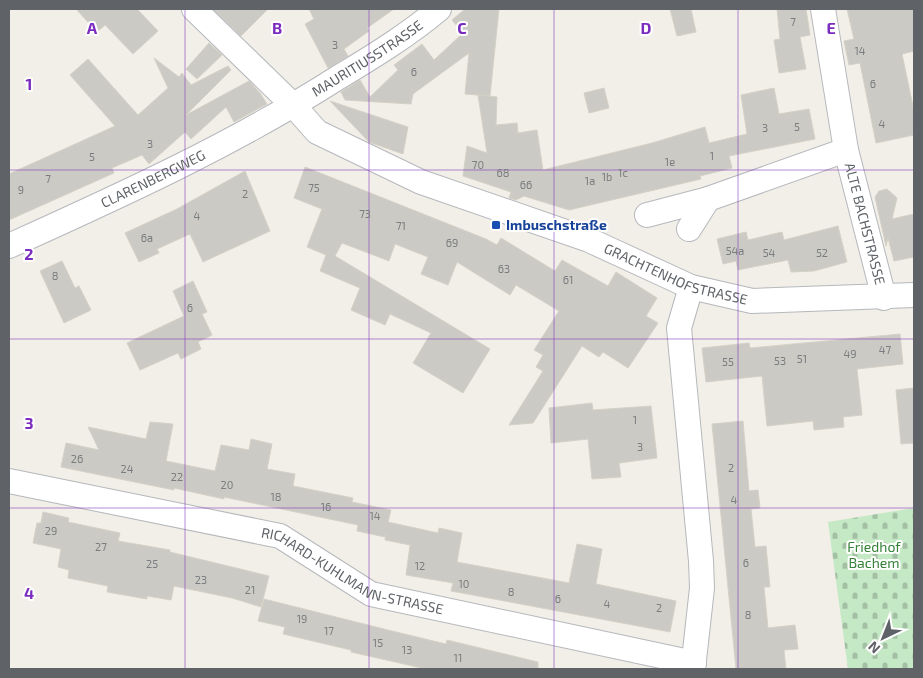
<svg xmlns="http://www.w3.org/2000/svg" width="923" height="678" font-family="'Exo 2',sans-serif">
	<defs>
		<pattern id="cemetery-stones" width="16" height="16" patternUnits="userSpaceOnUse" patternTransform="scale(1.25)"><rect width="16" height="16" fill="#c5e8c5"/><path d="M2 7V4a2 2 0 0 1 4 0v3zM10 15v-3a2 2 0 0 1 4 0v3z" fill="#a3c0a4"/></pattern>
	</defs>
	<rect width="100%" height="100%" fill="#f1efe8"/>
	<!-- cemetery -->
	<path fill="url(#cemetery-stones)" d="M914 508V669H848L828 522Z"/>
	<!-- building -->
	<path fill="#cccac5" stroke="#d6d1c6" d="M76 9H137L158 31 133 54 105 25 97 32Z
		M213 9H268L241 36Z
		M309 9H394L367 28 369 31 344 49 348 56 328 68 305 24 314 19Z
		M465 9H499L490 96 465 94 469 53 413 94 411 104 345 100 341 92 360 80 370 97 398 70 394 65 422 44 434 60 463 33 452 20Z
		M670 9H691L696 32 677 36Z
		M777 9H806L810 35 800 37 806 69 779 73 774 40 780 39Z
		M847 9H914V51L902 54 914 111V135L876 143 860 63 849 65 844 41 854 39Z
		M209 43 222 55 197 79 186 69Z
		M154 58 179 77 182 73 191 85 228 66 231 70 186 115 249 81 260 93 267 104 234 122 226 107 191 139 185 132 149 164 142 155 112 168 114 173 9 220V174L115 126 70 75 88 59 138 115 168 88Z
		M604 88 609 108 589 113 584 93Z
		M774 88 779 114 809 109 815 139 729 156 732 168 700 176 701 179 569 210 524 196 516 200 509 198 511 192 463 176 467 146 487 153 478 95 497 97 496 125 517 123 518 133 537 130 543 170 652 143 705 127 709 143 747 134 741 95Z
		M330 101 408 127 403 154 369 142Z
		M305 167 486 239 497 245 501 238 555 271 562 260 608 286 616 272 657 298 646 316 658 323 628 368 603 352 599 357 582 346 533 423 509 425 543 371 536 367 543 355 534 350 559 311 516 285 510 295 457 262 448 285 421 274 428 257 395 244 389 261 342 243 335 256 490 349 463 393 413 363 431 333 390 314 385 325 351 310 360 288 320 271 326 255 307 247 322 209 294 198Z
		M245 171 270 231 203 262 190 234 157 249 159 253 139 262 125 233 177 209Z
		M887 189 897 198 892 219 914 214V257L894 261 888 238 886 246 875 197 879 191Z
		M838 226 847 262 814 271 791 272 788 260 738 270 736 261 723 264 717 239 746 232 748 240 782 232 784 240Z
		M62 261 75 288 79 286 91 310 64 323 40 271Z
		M193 281 207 312 202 314 212 335 198 342 201 349 181 359 178 353 140 370 127 343 184 316 173 291Z
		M900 334 903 364 857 369 862 415 843 417 844 427 814 430 813 421 767 426 762 376 706 382 702 348 749 343 750 348Z
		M914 388V443L901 444 896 390Z
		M592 403 593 410 651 406 657 458 619 463 621 477 592 479 588 439 551 443 549 408Z
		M743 421 749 491 758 490 760 508 751 509 755 547 766 546 770 587H764L768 628 795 625 798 649 784 650 786 669H736L712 424Z
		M150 422 173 424 166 461 215 471 221 445 249 450 251 439 272 444 267 469 295 474 293 486 353 498 352 502 391 510 388 522 438 533 439 528 462 533 457 562 569 583 577 544 602 549 596 584 676 601 670 632 451 591 453 583 406 575 410 545 385 540 386 534 385 537 357 531 358 525 224 497V499L174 488V490L61 467 66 443 99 450 88 427 146 439Z
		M43 512 69 518 68 522 120 533 118 541 170 550V552L269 576 261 607 232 598 174 586 171 600 147 596V599L107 592 108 586 68 578 69 570 58 567 61 549 33 543 37 523H41Z
		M264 599 396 632 446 644 447 640 538 662V669H426L351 652V650L283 634 285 627 258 621Z"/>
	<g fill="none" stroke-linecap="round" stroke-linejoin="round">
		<defs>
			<g id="street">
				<path id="s1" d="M194 9 294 106 317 132 421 182 589 240 691 287 752 301 914 295"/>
				<path id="s2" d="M823 9 846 150 884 298"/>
				<path d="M647 215 708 199 846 150"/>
				<path d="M689 229 708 199"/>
				<path id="s3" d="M9 246C122 195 234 144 339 77 374 56 408 35 439 9"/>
				<path d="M691 287 679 328 701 561 702 588 693 669"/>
				<path id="s4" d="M9 481 280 536 371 594 694 663"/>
			</g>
		</defs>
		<!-- street casing -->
		<use href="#street" stroke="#b5b8bc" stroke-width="26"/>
		<!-- street -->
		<use href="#street" stroke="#fff" stroke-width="24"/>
	</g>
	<!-- grid -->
	<path fill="none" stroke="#7b2cbf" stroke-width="1" stroke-opacity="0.55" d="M185 9V669M369 9V669M554 9V669M738 9V669M9 170H914M9 339H914M9 508H914"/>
	<!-- markers -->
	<rect fill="#1a4fb4" stroke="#fff" stroke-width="2" x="491" y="220" width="10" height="10" rx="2.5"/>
	<g text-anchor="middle" stroke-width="4" stroke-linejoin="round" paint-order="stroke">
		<!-- number labels -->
		<g font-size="11" fill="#7a7d7f">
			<text x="793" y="26">7</text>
			<text x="335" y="49">3</text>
			<text x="860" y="55">14</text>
			<text x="414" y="76">6</text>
			<text x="873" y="88">6</text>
			<text x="882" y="128">4</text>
			<text x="797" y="131">5</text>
			<text x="765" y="132">3</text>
			<text x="150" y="148">3</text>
			<text x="712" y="160">1</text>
			<text x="92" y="161">5</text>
			<text x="670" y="166">1e</text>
			<text x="478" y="169">70</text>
			<text x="503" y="177">68</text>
			<text x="623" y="177">1c</text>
			<text x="607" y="181">1b</text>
			<text x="48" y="183">7</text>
			<text x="590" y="185">1a</text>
			<text x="526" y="189">66</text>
			<text x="314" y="192">75</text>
			<text x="21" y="194">9</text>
			<text x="245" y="198">2</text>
			<text x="365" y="218">73</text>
			<text x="197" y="220">4</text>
			<text x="401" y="230">71</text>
			<text x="147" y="242">6a</text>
			<text x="452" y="247">69</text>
			<text x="735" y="255">54a</text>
			<text x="769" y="257">54</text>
			<text x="822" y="257">52</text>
			<text x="504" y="273">63</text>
			<text x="55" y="280">8</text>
			<text x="568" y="284">61</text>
			<text x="190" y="312">6</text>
			<text x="885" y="354">47</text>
			<text x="850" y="358">49</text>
			<text x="802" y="363">51</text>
			<text x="780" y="365">53</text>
			<text x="728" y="366">55</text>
			<text x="635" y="424">1</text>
			<text x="640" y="451">3</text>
			<text x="77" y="463">26</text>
			<text x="731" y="472">2</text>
			<text x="127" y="473">24</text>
			<text x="177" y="481">22</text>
			<text x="227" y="489">20</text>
			<text x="276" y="501">18</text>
			<text x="734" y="504">4</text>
			<text x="326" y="511">16</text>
			<text x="375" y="520">14</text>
			<text x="51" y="535">29</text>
			<text x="101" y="551">27</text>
			<text x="746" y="567">6</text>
			<text x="152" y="568">25</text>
			<text x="420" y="570">12</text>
			<text x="201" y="584">23</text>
			<text x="464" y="588">10</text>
			<text x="250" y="594">21</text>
			<text x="511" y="596">8</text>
			<text x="558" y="603">6</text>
			<text x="607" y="608">4</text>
			<text x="659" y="612">2</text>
			<text x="748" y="619">8</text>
			<text x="302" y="623">19</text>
			<text x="329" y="635">17</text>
			<text x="378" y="647">15</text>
			<text x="407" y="654">13</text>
			<text x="458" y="662">11</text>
		</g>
		<!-- street labels -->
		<g font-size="14" fill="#5f6368" stroke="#fff">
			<text dy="5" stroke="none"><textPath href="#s3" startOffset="405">MAURITIUSSTRASSE</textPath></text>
			<text dy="5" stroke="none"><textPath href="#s3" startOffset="159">CLARENBERGWEG</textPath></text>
			<text dy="5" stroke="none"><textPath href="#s2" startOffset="219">ALTE BACHSTRASSE</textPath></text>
			<text dy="5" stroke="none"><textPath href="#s1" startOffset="561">GRACHTENHOFSTRASSE</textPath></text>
			<text dy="5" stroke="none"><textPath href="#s4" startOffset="358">RICHARD-KUHLMANN-STRASSE</textPath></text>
		</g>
		<!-- transit labels -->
		<g font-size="14" font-weight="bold" fill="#164399" stroke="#fff" text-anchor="start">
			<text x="506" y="230">Imbuschstraße</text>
		</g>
		<!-- park labels -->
		<g font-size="14" fill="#348238" stroke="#fff">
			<text x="874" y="552">Friedhof<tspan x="874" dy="16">Bachem</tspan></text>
		</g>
	</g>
	<g font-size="16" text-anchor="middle" font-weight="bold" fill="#7b2cbf" stroke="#fff" stroke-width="4" stroke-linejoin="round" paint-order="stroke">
		<text x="92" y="34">A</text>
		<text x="277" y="34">B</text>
		<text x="462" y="34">C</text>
		<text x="646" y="34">D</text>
		<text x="831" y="34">E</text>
		<text x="29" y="90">1</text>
		<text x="29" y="260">2</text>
		<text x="29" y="429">3</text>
		<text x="29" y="599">4</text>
	</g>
	<!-- border -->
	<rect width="923" height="678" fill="none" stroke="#5f6368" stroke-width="20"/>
	<!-- north arrow -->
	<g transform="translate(883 638) rotate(223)" stroke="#ffffff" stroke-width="4" paint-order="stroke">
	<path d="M0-4L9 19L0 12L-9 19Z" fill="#5f6368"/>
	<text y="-8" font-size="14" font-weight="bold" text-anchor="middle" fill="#5f6368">N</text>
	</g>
</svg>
